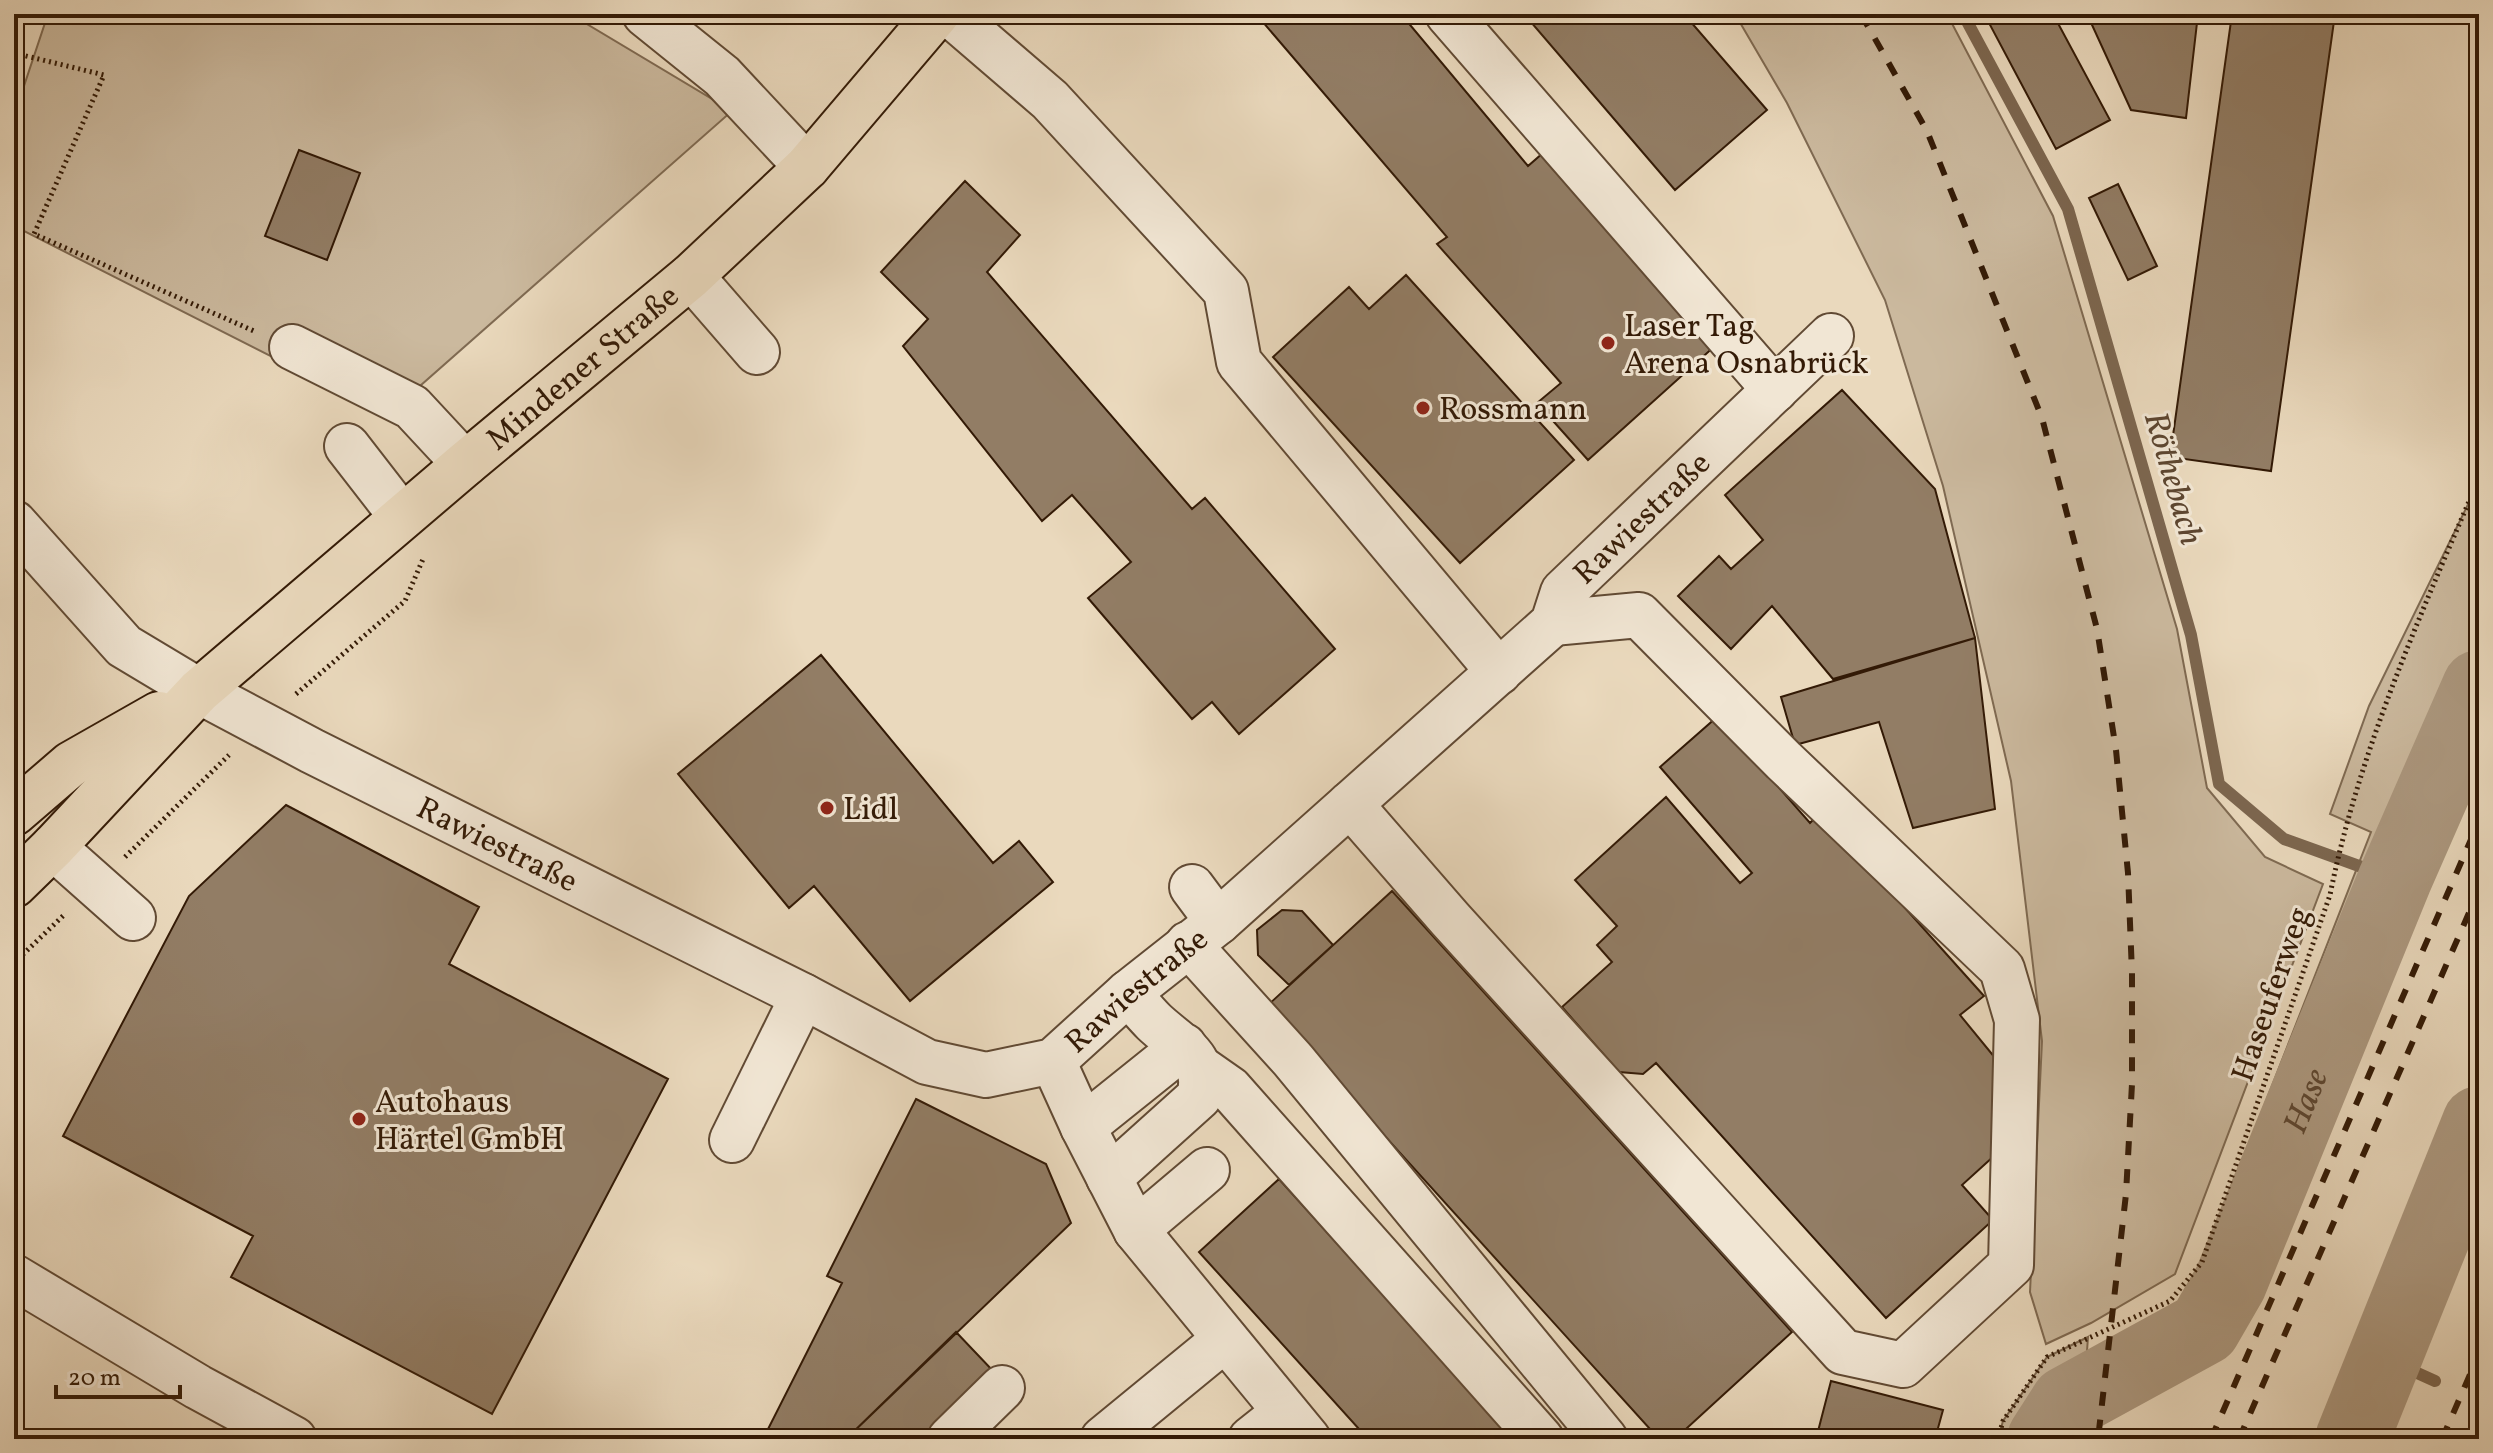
<svg xmlns="http://www.w3.org/2000/svg" width="2493" height="1453" font-family="Vollkorn,serif">
	<rect width="100%" height="100%" fill="#ead9bd"/>
	<filter id="stains"><feTurbulence type="fractalNoise" baseFrequency=".0025" numOctaves="4"/><feColorMatrix values="0 0 0 0 .2 0 0 0 0 .09 0 0 0 0 .02 0 0 0 .5 -.17"/></filter>
	<radialGradient id="worn" r=".72"><stop offset=".6" stop-color="#630" stop-opacity="0"/><stop offset="1" stop-color="#630" stop-opacity=".3"/></radialGradient>
	<!-- green -->
	<path fill="#cbb99e" stroke="#7f6a52" stroke-width="2" d="M48 14H570L732 111 387 415 14 226V116Z
		M1735 14H1947L2053 216 2177 629 2207 788 2265 857 2323 884 2175 1274 2091 1323 2046 1344 2030 1292 2042 1041 2011 781 1943 486 1885 300 1787 103Z
		M2479 482V742L2404 912 2306 1148 2225 1357 2165 1360 2371 832 2330 814 2369 706Z
		M2088 1337 2084 1394 2067 1403 2044 1439H1998L2003 1421 2047 1357Z"/>
	<g fill="none" stroke-linecap="round" stroke-linejoin="round">
		<!-- stream -->
		<path stroke="#7c664f" stroke-width="12" d="M1963 14 2068 209 2191 635 2219 784 2284 839 2395 879
			M2384 1358 2435 1381"/>
		<!-- river -->
		<g stroke="#ac987f" stroke-width="74">
			<path id="s1" d="M2044 1439 2067 1403 2204 1328 2230 1283 2395 879 2479 687"/>
			<path d="M2352 1439 2479 1123"/>
		</g>
	</g>
	<!-- building -->
	<path fill="#927d65" stroke="#331a06" stroke-width="2" d="M1256 14H1401L1528 166 1543 153 1716 345 1588 460 1537 403 1561 383 1437 244 1447 237Z
		M1524 14H1684L1767 110 1675 190Z
		M2006 14H2053L2110 120 2056 149 1989 23Z
		M2087 14H2198L2186 118 2131 110Z
		M2232 14H2335L2271 471 2170 457Z
		M299 150 360 173 327 260 265 236Z
		M965 181 1020 235 987 272 1192 509 1205 498 1335 649 1239 734 1212 702 1192 719 1088 598 1131 562 1072 495 1042 521 903 346 928 319 881 272Z
		M2118 184 2157 266 2128 280 2089 198Z
		M1406 275 1574 460 1460 563 1273 357 1349 287 1369 309Z
		M1842 390 1935 489 1975 638 1833 679 1772 606 1731 649 1678 596 1719 556 1731 569 1763 540 1725 495Z
		M1975 638 1995 809 1913 828 1879 722 1795 745 1781 697Z
		M821 655 993 863 1019 841 1053 882 910 1001 814 886 789 908 678 774Z
		M1717 717 1810 823 1820 813 1984 996 1960 1015 1996 1059 2006 1145 1962 1185 1993 1220 1886 1318 1656 1063 1643 1074 1619 1072 1562 1007 1612 962 1597 945 1617 926 1575 880 1666 797 1740 883 1752 873 1660 767Z
		M286 805 479 907 449 964 668 1079 492 1414 231 1277 253 1236 63 1136 189 896Z
		M1392 891 1792 1332 1675 1439H1659L1267 1006Z
		M1282 910 1302 911 1333 945 1289 985 1258 955 1257 930Z
		M916 1099 1046 1164 1071 1223 846 1439H763L842 1283 827 1276Z
		M1279 1179 1514 1439H1368L1199 1252Z
		M956 1332 995 1373 927 1439H846Z
		M1831 1381 1943 1410 1935 1439H1816Z"/>
	<g fill="none" stroke-linecap="round" stroke-linejoin="round">
		<defs>
			<g id="minor">
				<path d="M645 14 722 76 807 167"/>
				<path d="M950 14 1050 100 1226 291 1239 362 1499 672"/>
				<path d="M1448 14 1775 390"/>
				<path d="M691 276 757 352"/>
				<path d="M292 347 412 407 465 464"/>
				<path d="M347 446 402 517"/>
				<path id="s2" d="M14 523 124 646 199 691 312 751 803 996 927 1062 986 1075 1053 1061 1128 993 1218 922 1553 623 1563 592 1831 336"/>
				<path d="M1350 804 1450 919 1843 1352 1903 1365 2011 1265 2017 1020 2002 969 1784 761 1639 615 1553 623"/>
				<path d="M53 847 133 918"/>
				<path d="M1192 887 1218 922"/>
				<path d="M1188 944 1293 1060 1605 1439"/>
				<path d="M1053 1061 1083 1127 1136 1230 1308 1439"/>
				<path d="M1200 1068 1230 1089 1541 1439"/>
				<path d="M1083 1127 1184 1046"/>
				<path d="M732 1140 803 996"/>
				<path d="M1109 1178 1199 1097C1210 1057 1178 1045 1154 1022 1145 1013 1137 1003 1128 993"/>
				<path d="M1136 1230 1207 1170"/>
				<path d="M14 1277 198 1387 294 1439"/>
				<path d="M950 1439 1002 1388"/>
				<path d="M1103 1439 1225 1339"/>
				<path d="M1251 1439 1285 1412"/>
			</g>
			<g id="major">
				<path d="M14 813 71 764 159 714"/>
				<path id="s3" d="M14 885 53 847 199 691 465 464 691 276 807 167 937 14"/>
			</g>
		</defs>
		<!-- minor casing -->
		<use href="#minor" stroke="#614a34" stroke-width="48"/>
		<!-- major casing -->
		<use href="#major" stroke="#331a06" stroke-width="48"/>
		<!-- path -->
		<path stroke="#331a06" stroke-width="5" stroke-dasharray="2 4" stroke-linecap="butt" d="M14 53 104 75 34 234 254 331
			M296 694 405 601 423 559
			M125 857 229 755
			M14 963 65 914
			M387 1439H389
			M1998 1439 2003 1421 2047 1357 2170 1301 2202 1262 2330 895C2359 750 2421 614 2479 478"/>
		<!-- minor -->
		<use href="#minor" stroke="#f1e6d4" stroke-width="44"/>
		<!-- major -->
		<use href="#major" stroke="#ead9bd" stroke-width="44"/>
		<!-- rail -->
		<path stroke="#331a06" stroke-width="6" stroke-dasharray="14 14" stroke-linecap="butt" d="M1861 14 1927 131 2042 418 2097 629 2116 750 2128 873 2132 973V1084L2126 1194 2098 1439
			M2211 1439 2479 821
			M2239 1439 2479 890
			M2442 1439 2479 1354"/>
	</g>
	<!-- markers -->
	<g fill="#8f2418" stroke="#f1e6d4" stroke-width="3">
		<circle cx="1608" cy="343" r="8"/>
		<circle cx="1423" cy="408" r="8"/>
		<circle cx="827" cy="808" r="8"/>
		<circle cx="359" cy="1119" r="8"/>
	</g>
	<g text-anchor="middle" stroke-width="6" stroke-linejoin="round" paint-order="stroke">
		<!-- poi labels -->
		<g font-size="32" fill="#331a06" stroke="#f1e6d4" text-anchor="start">
			<text x="1624" y="336">Laser Tag<tspan x="1624" dy="37">Arena Osnabrück</tspan></text>
			<text x="1439" y="419">Rossmann</text>
			<text x="843" y="819">Lidl</text>
			<text x="375" y="1112">Autohaus<tspan x="375" dy="37">Härtel GmbH</tspan></text>
		</g>
		<!-- street labels -->
		<g font-size="32" fill="#331a06" stroke="#f1e6d4">
			<text dy="11" stroke="none"><textPath href="#s3" startOffset="770">Mindener Straße</textPath></text>
			<text dy="11" stroke="none"><textPath href="#s2" startOffset="2004">Rawiestraße</textPath></text>
			<text dy="11" stroke="none"><textPath href="#s2" startOffset="588">Rawiestraße</textPath></text>
			<text dy="11" stroke="none"><textPath href="#s2" startOffset="1308">Rawiestraße</textPath></text>
			<text transform="translate(2270 994) rotate(-71)" y="11">Haseuferweg</text>
		</g>
		<!-- water labels -->
		<g font-size="34" font-style="italic" fill="#5d4630" stroke="#f1e6d4">
			<text transform="translate(2175 478) rotate(74)" y="12">Röthebach</text>
			<text dy="12" stroke="none"><textPath href="#s1" startOffset="448">Hase</textPath></text>
		</g>
	</g>
	<!-- margin -->
	<rect width="2493" height="1453" fill="none" stroke="#ead9bd" stroke-width="48"/>
	<rect x="16" y="16" width="2461" height="1421" fill="none" stroke="#331a06" stroke-width="4"/>
	<rect x="24" y="24" width="2445" height="1405" fill="none" stroke="#331a06" stroke-width="2"/>
	<!-- scale -->
	<path d="M56 1385v12h124v-12" fill="none" stroke="#331a06" stroke-width="4"/>
	<text x="68" y="1385" font-size="24" fill="#331a06" stroke="#f1e6d4" stroke-width="6" paint-order="stroke">20 m</text>
	<rect width="100%" height="100%" filter="url(#stains)"/>
	<rect width="100%" height="100%" fill="url(#worn)"/>
</svg>
